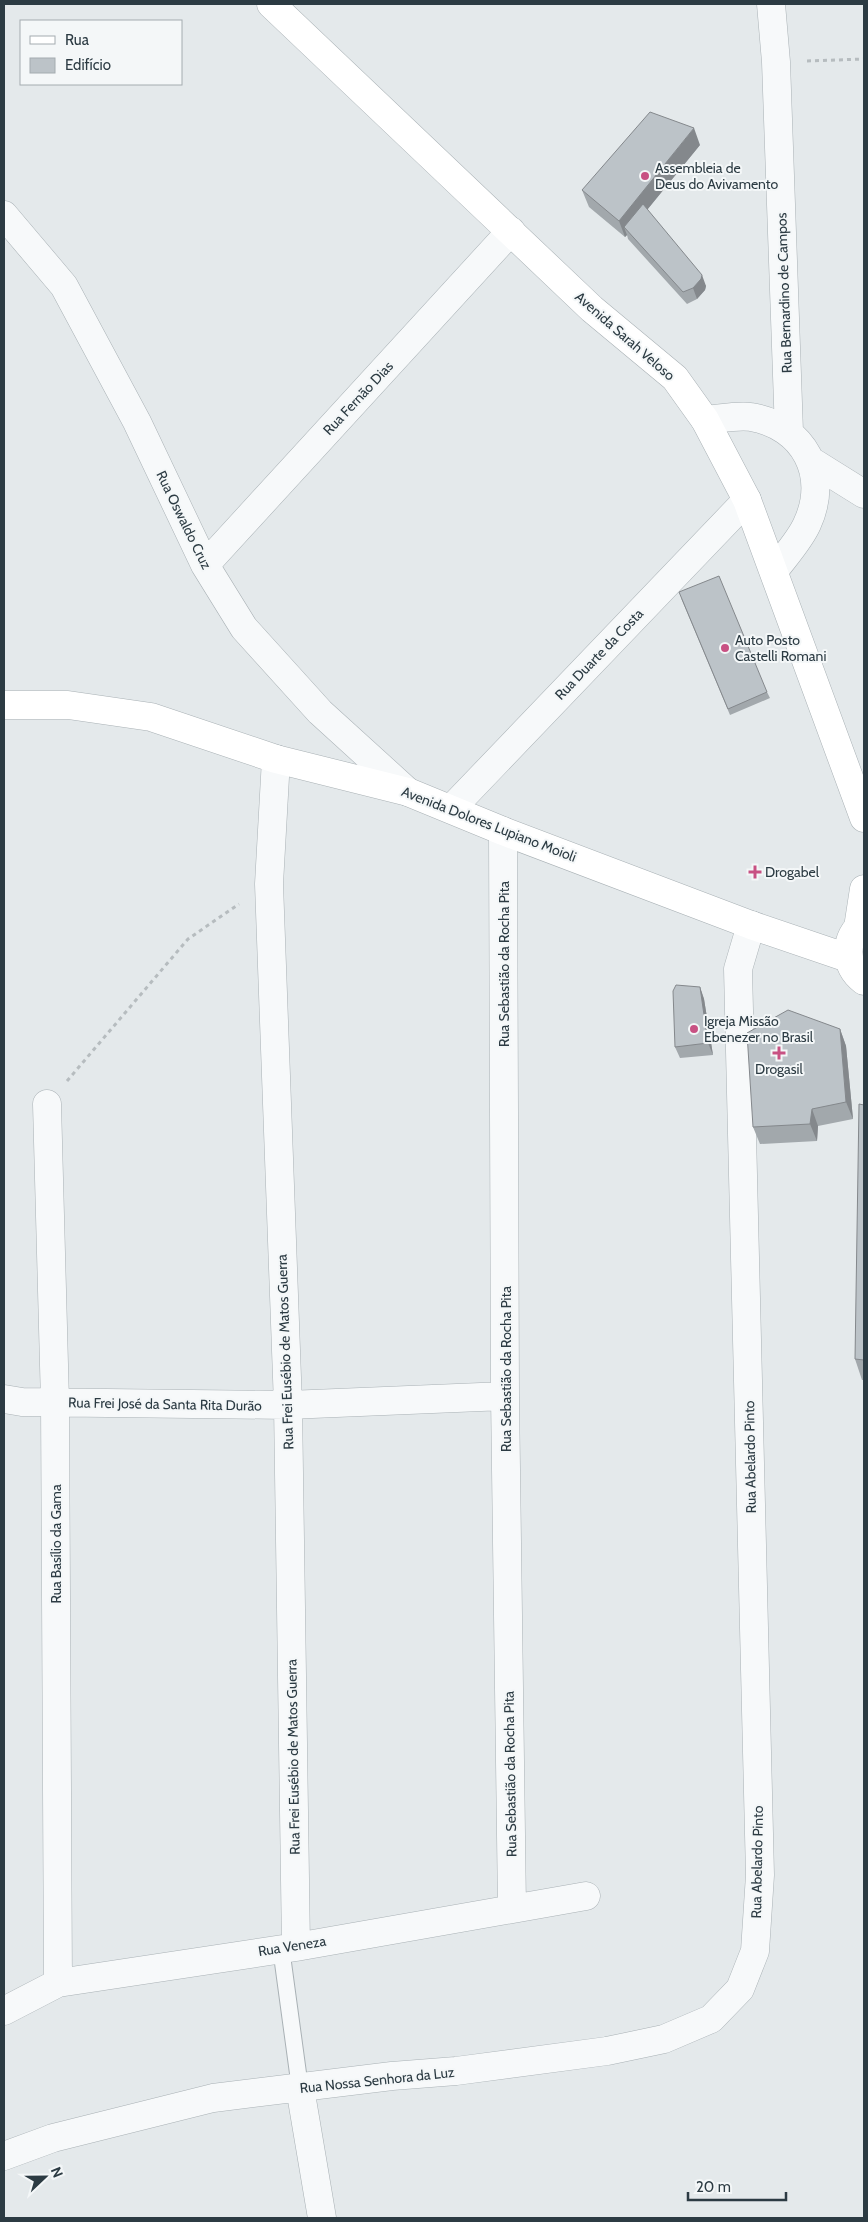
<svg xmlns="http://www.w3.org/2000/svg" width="868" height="2222" font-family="Cabin,sans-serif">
	<rect width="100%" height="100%" fill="#e4e9eb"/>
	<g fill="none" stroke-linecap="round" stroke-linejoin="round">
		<defs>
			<path id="lane" d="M281 1948 300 2088"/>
			<path id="street" d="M771 4 776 62 789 432
				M4 215 64 286 137 422 205 565 244 628 320 712 408 792
				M705 420C719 419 737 415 751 417 804 426 830 475 807 524 800 540 785 556 774 571
				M811 461 864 494
				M205 565 511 231
				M276 759 269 884 288 1405 296 1947
				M451 809 747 500
				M503 831 505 1396 512 1908
				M47 1104 55 1402 58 1983
				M4 1399 22 1402 288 1405 505 1396
				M4 2011 58 1983 296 1947 586 1896
				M300 2088 322 2218
				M4 2156 53 2138 213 2098 392 2076 456 2071 607 2051 664 2039 711 2019 740 1989 755 1951 760 1875 738 969 751 925"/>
			<path id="secondary" d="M271 4 592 309 675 378 705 420 747 500 864 818
				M4 705H68L151 717 276 759 408 792 503 831 751 925 848 958
				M864 922C844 938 843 965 864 981
				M858 928 864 889"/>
		</defs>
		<!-- lane casing -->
		<use href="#lane" stroke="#a9b1b5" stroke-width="18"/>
		<!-- street casing -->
		<use href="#street" stroke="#a9b1b5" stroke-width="29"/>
		<!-- secondary casing -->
		<use href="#secondary" stroke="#a9b1b5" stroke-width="29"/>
		<!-- path -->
		<path stroke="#b6bcbf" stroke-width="3" stroke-dasharray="4 4" stroke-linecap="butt" d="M807 61 864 59
			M67 1081 188 939 239 904"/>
		<!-- lane -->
		<use href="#lane" stroke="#f7f9fa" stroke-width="16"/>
		<!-- street -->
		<use href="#street" stroke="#f7f9fa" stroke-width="28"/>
		<!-- secondary -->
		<use href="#secondary" stroke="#fff" stroke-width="28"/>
	</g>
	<!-- wall -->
	<path fill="#a2a8ac" d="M700 145 647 210 706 286 705 290 697 299 687 304 628 239 627 235 625 237 589 207 582 190Z
		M681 598 767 692 770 698 730 715Z
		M700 987 704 999 713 1055 680 1058 675 1047Z
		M840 1029 846 1046 853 1119 818 1126 817 1141 760 1144 753 1127Z
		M864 1105V1380H862L855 1359Z"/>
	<!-- shaded-wall -->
	<path fill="#84888c" d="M694 128 700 145 629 232 624 227 627 235 625 237 619 221Z
		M702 275 706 286 705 290 697 299 693 288Z
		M700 987 704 999 713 1055 708 1043Z
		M840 1029 846 1046 853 1119 846 1102Z
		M812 1109 818 1126 817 1141 810 1124Z"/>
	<!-- building -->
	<path fill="#bcc3c8" stroke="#84888c" d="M650 112 694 128 619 221 582 190Z
		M643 204 702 275 701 279 693 288 683 292 624 227Z
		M719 576 767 692 728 709 679 592Z
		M676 985 700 987 708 1043 675 1047 673 991Z
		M788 1010 840 1029 846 1102 812 1109 810 1124 753 1127 747 1033Z
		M859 1104 864 1105V1360L855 1359Z"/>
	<!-- markers -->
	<g fill="#c85183" stroke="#f4f7f8" stroke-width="2">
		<circle cx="645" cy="176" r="5"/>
		<circle cx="725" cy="648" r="5"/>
		<path d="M752.5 864.5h5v5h5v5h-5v5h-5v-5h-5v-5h5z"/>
		<circle cx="694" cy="1029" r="5"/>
		<path d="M776.5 1045.5h5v5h5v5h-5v5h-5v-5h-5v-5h5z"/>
	</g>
	<g text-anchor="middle" stroke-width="4" stroke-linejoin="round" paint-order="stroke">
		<!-- poi labels -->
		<g font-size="14" fill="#2c3b43" stroke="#f4f7f8" text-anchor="start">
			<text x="655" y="173">Assembleia de<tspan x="655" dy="16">Deus do Avivamento</tspan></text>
			<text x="735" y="645">Auto Posto<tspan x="735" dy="16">Castelli Romani</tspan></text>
			<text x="765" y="877">Drogabel</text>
			<text x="704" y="1026">Igreja Missão<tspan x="704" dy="16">Ebenezer no Brasil</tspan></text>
			<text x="779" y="1074" text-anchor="middle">Drogasil</text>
		</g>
		<!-- street labels -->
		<g font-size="14" fill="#2c3b43" stroke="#f4f7f8">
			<text transform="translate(784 293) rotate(-92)" y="5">Rua Bernardino de Campos</text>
			<text transform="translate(625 336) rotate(41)" y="5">Avenida Sarah Veloso</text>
			<text transform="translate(358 398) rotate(-47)" y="5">Rua Fernão Dias</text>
			<text transform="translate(184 520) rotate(64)" y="5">Rua Oswaldo Cruz</text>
			<text transform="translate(599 654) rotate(-46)" y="5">Rua Duarte da Costa</text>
			<text transform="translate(489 824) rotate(21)" y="5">Avenida Dolores Lupiano Moioli</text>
			<text transform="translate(504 964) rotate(-90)" y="5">Rua Sebastião da Rocha Pita</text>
			<text transform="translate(285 1352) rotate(-92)" y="5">Rua Frei Eusébio de Matos Guerra</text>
			<text transform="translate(506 1369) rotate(-90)" y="5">Rua Sebastião da Rocha Pita</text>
			<text transform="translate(165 1404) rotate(1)" y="5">Rua Frei José da Santa Rita Durão</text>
			<text transform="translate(750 1457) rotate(-91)" y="5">Rua Abelardo Pinto</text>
			<text transform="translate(56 1544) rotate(-90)" y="5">Rua Basílio da Gama</text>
			<text transform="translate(293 1757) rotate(-91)" y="5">Rua Frei Eusébio de Matos Guerra</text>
			<text transform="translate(510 1774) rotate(-91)" y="5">Rua Sebastião da Rocha Pita</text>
			<text transform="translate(757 1862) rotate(-89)" y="5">Rua Abelardo Pinto</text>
			<text transform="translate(292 1946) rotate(-9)" y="5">Rua Veneza</text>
			<text transform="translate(377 2080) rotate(-6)" y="5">Rua Nossa Senhora da Luz</text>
		</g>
	</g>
	<!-- border -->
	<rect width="868" height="2222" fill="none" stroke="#2c3b43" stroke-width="10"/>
	<!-- legend -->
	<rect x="20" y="20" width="162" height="65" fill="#f4f7f8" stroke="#a4acb0"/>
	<rect x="30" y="36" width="25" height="8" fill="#ffffff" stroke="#a4acb0"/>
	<text x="65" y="45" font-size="15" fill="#2c3b43">Rua</text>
	<rect x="30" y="58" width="25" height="15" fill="#bcc3c8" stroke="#a4acb0"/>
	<text x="65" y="70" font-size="15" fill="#2c3b43">Edifício</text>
	<!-- north arrow -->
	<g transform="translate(45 2177) rotate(68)" stroke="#f4f7f8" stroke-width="4" paint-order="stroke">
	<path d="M0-4L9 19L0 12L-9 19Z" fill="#2c3b43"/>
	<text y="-8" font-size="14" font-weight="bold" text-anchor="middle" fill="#2c3b43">N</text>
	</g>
	<!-- scale -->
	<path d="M688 2192v8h98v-8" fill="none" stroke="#2c3b43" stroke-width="2.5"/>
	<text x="696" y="2192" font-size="15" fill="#2c3b43" stroke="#f4f7f8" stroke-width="4" paint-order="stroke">20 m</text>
</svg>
